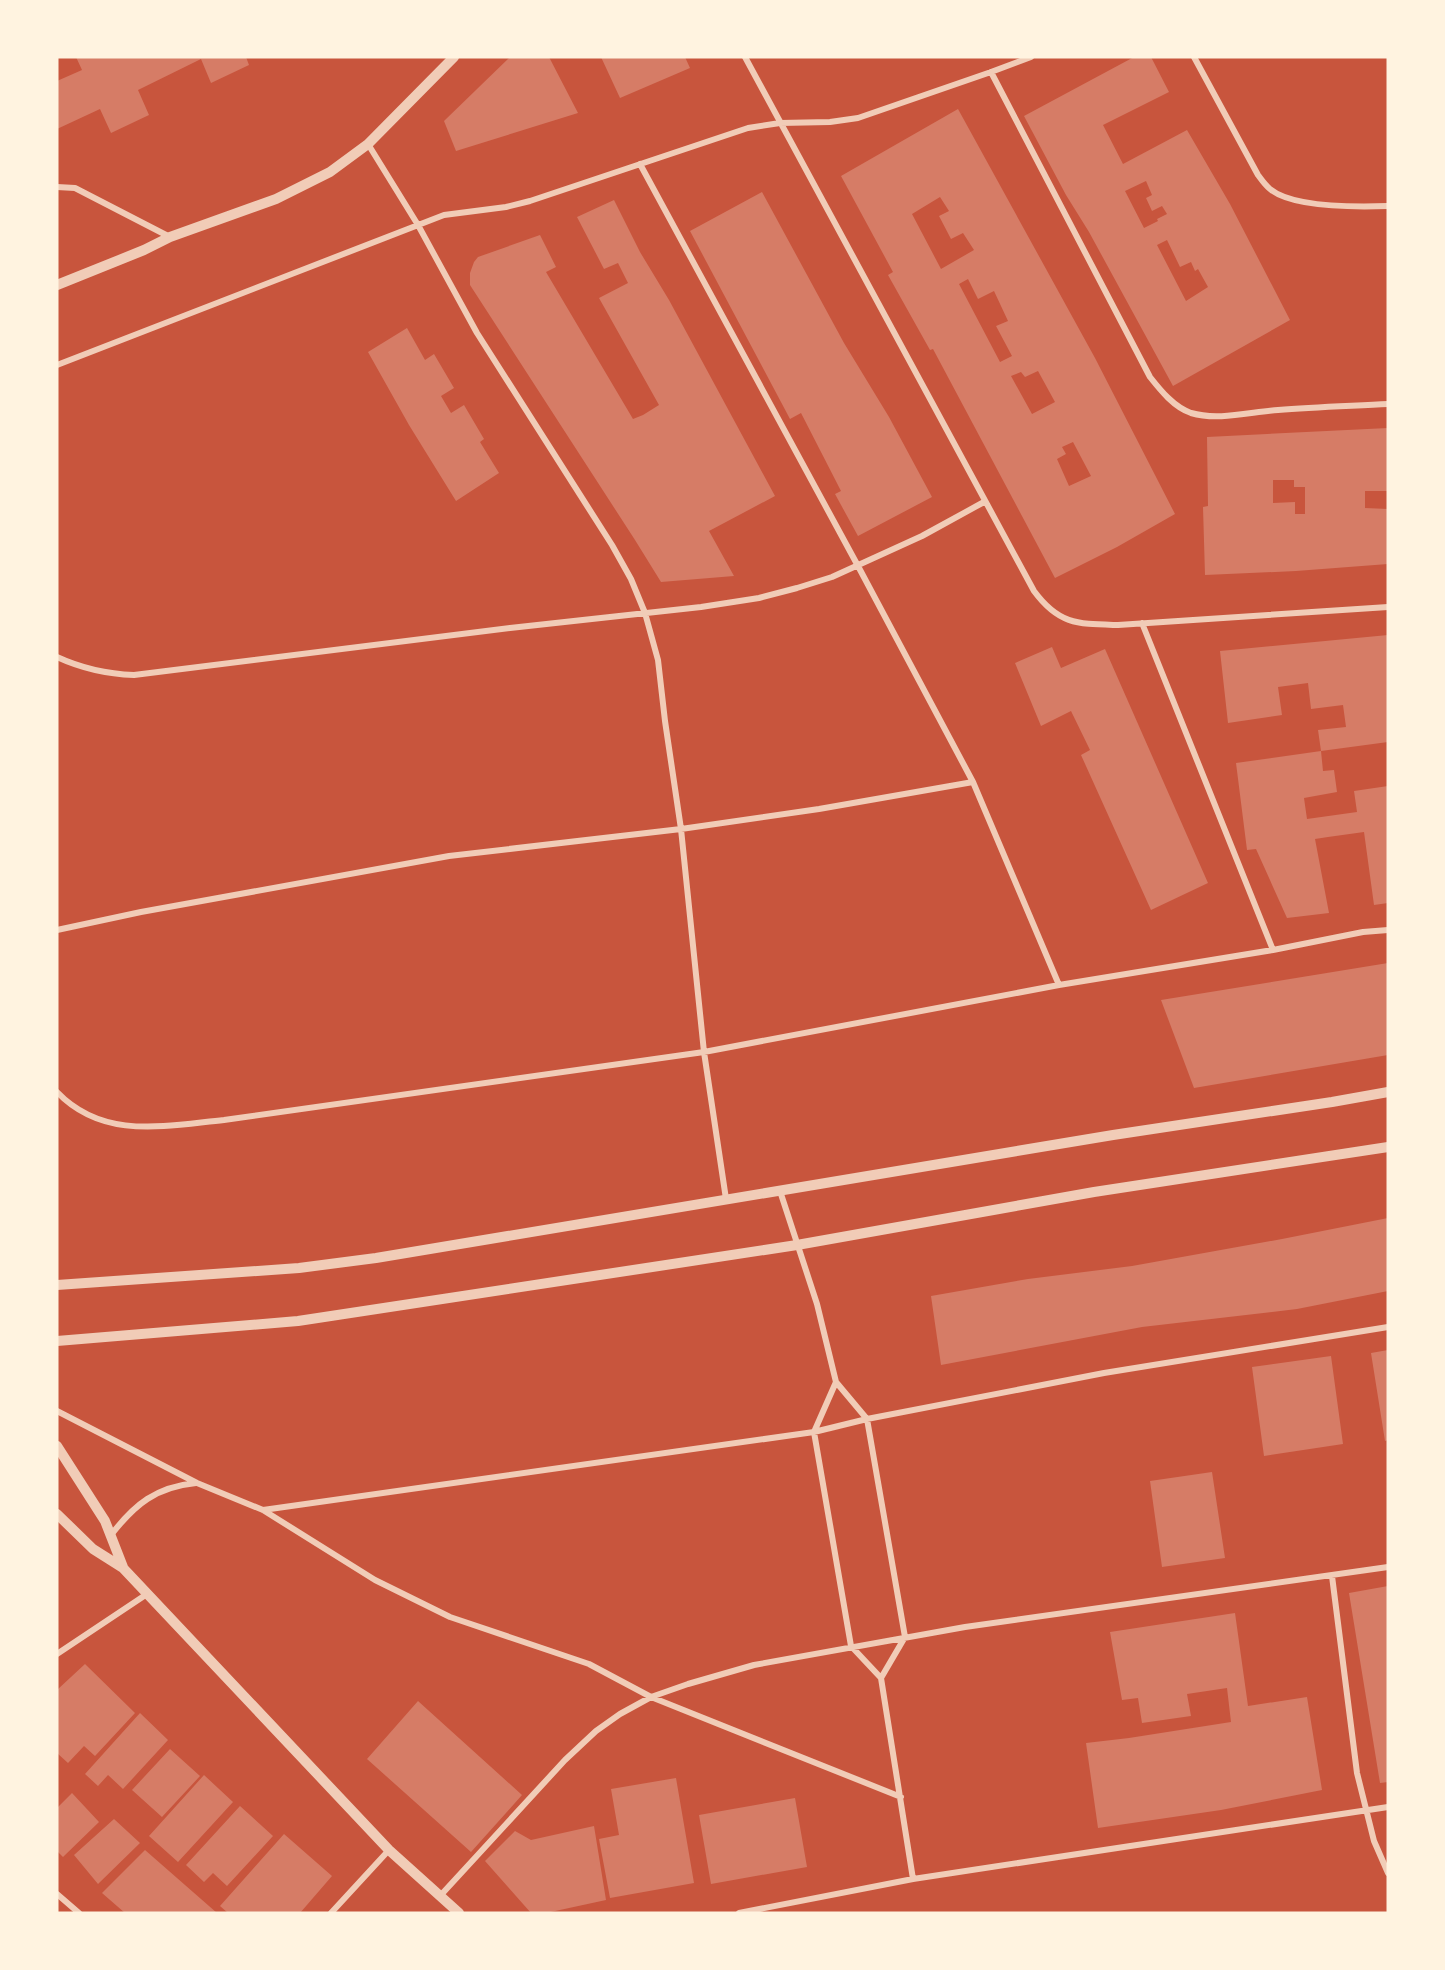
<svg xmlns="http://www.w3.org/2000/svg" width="1445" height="1970" font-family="Inter,sans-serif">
	<rect width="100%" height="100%" fill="#c8553d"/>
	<!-- building -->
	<path fill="#d67c66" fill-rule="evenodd" d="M76 57H246L249 65 211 83 201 59 138 90 149 115 111 133 100 109 57 129V81L82 70Z
		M510 57H549L578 113 456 151 444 121Z
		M601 57H685L690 68 620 98Z
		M1134 57H1151L1169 92 1103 125 1123 164 1187 130 1230 204 1290 320 1173 386 1089 232 1066 195 1024 116ZM1146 181 1152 195 1146 198 1152 211 1162 206 1167 214 1157 219 1158 221 1144 228 1125 191ZM1167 240 1180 267 1191 262 1195 271 1198 269 1208 287 1186 301 1157 245Z
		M958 109 1095 358 1175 514 1117 547 1055 578 933 349 930 350 888 275 893 272 841 176ZM940 197 949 211 939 216 951 239 963 233 974 250 941 269 912 214ZM968 279 978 299 994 291 1008 321 996 326 1012 356 1000 362 959 284ZM1038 371 1055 402 1032 414 1011 376 1021 372 1025 377ZM1073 442 1091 476 1069 486 1057 459 1066 454 1062 447Z
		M762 192 844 343 889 417 932 497 858 536 835 494 841 491 801 413 790 419 690 231Z
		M614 200 640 252 669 300 775 496 709 531 734 576 661 582 635 540 470 285V273L474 262 478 257 540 235 556 267 546 272 633 419 643 415 659 405 599 298 628 283 618 263 604 269 577 217Z
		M407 328 425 360 434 354 454 388 441 396 451 413 464 405 484 439 480 442 499 473 456 501 409 425 368 352Z
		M1388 428V491H1365V508L1388 509V564L1296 571 1205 575 1203 507 1208 506 1207 437ZM1273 480H1294V487H1305V514H1295V502L1273 503Z
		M1388 635V742L1321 751 1318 730 1346 727 1343 705 1311 709 1308 683 1278 687 1282 715 1228 723 1220 651Z
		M1052 647 1061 668 1105 649 1208 883 1151 910 1081 755 1090 750 1071 711 1041 726 1015 663Z
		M1321 751 1323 771 1334 770 1337 792 1304 798 1307 819 1357 812 1354 791 1388 786V903L1374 905 1364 832 1328 837 1315 839 1329 913 1287 918 1256 849 1247 850 1236 763Z
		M1388 963V1055L1194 1088 1161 1000Z
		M1388 1218V1291L1297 1309 1142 1327 941 1365 931 1296 1028 1279 1132 1266 1282 1239Z
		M1388 1350V1440L1385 1441 1371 1353Z
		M1331 1356 1343 1444 1264 1456 1252 1367Z
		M1212 1472 1225 1558 1162 1567 1150 1481Z
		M1388 1586V1782L1380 1783 1349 1593Z
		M1235 1613 1248 1706 1307 1697 1322 1790 1221 1810 1098 1828 1086 1743 1129 1738 1231 1722 1227 1688 1187 1694 1191 1716 1142 1723 1138 1698 1122 1700 1110 1632Z
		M85 1664 135 1713 95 1756 84 1746 68 1763 57 1753V1690Z
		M418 1701 522 1795 471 1852 367 1759Z
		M140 1713 168 1740 123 1789 108 1775 98 1786 85 1774Z
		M170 1749 200 1776 162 1817 132 1790Z
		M204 1775 233 1802 178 1862 149 1836Z
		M676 1778 694 1883 610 1898 599 1839 619 1835 611 1789Z
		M72 1793 99 1822 63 1857 57 1851V1808Z
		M795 1798 807 1867 711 1884 699 1815Z
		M240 1806 273 1836 227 1886 213 1873 204 1882 186 1865Z
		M114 1819 140 1843 98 1884 74 1855Z
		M594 1826 606 1900 546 1913H531L485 1861 515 1831 531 1840Z
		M284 1834 332 1876 300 1913H228L220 1906Z
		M145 1850 217 1913H125L102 1893Z"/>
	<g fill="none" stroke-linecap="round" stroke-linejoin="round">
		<!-- minor -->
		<path stroke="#f1ccb7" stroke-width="6" d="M745 57 1034 591C1059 625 1078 624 1118 625L1388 607
			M1194 57 1258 175C1261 179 1265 185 1270 189 1293 208 1358 207 1388 206
			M991 72 1150 377C1161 391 1174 407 1191 413 1218 421 1250 412 1278 410 1314 407 1351 406 1388 404
			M368 144 418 225 477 333 612 545 631 579 645 613 658 660 665 721 681 829 704 1052 726 1199
			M640 164 858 566 973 782 1059 985
			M57 187 75 188 170 237
			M57 365 444 215 506 207 530 201 748 128 780 123 830 122 858 118 991 72 1031 57
			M1142 623 1273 950
			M57 657C83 669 106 674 134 675L510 628 701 607 759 598 797 588 832 577 922 536 984 502
			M57 930 141 912 449 856 681 829 819 809 973 782
			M57 1092C103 1140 164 1126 224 1120L704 1052 1059 985 1273 950 1363 932 1388 930
			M780 1191 817 1304 836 1382 867 1419 905 1637 881 1678
			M836 1382 814 1432 851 1646 881 1678 913 1879
			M57 1411 197 1483 263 1510 375 1580 450 1617 589 1664 651 1697 901 1797
			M263 1510 814 1432 867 1419 1104 1373 1388 1327
			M111 1535C135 1504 156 1487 196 1483
			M1332 1576 1357 1773 1374 1841 1388 1873
			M57 1654 147 1594
			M57 1894 79 1913
			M440 1896 565 1760 596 1731 620 1714 651 1697 688 1684 754 1665 965 1627 1388 1567
			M331 1913 389 1850
			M739 1913 913 1879 1388 1807"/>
		<!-- tertiary -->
		<path stroke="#f1ccb7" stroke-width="10" d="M57 285 144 250 170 237 276 199 330 172 368 144 454 57
			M57 1285 299 1268 376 1258 1113 1135 1332 1102 1388 1092
			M57 1341 298 1321 797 1245 1094 1192 1388 1147
			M57 1446 105 1521 123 1567
			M57 1514 93 1549 123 1568 389 1850 459 1913"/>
	</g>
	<!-- border -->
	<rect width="1445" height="1970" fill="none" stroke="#fff3e0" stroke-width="117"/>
</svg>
